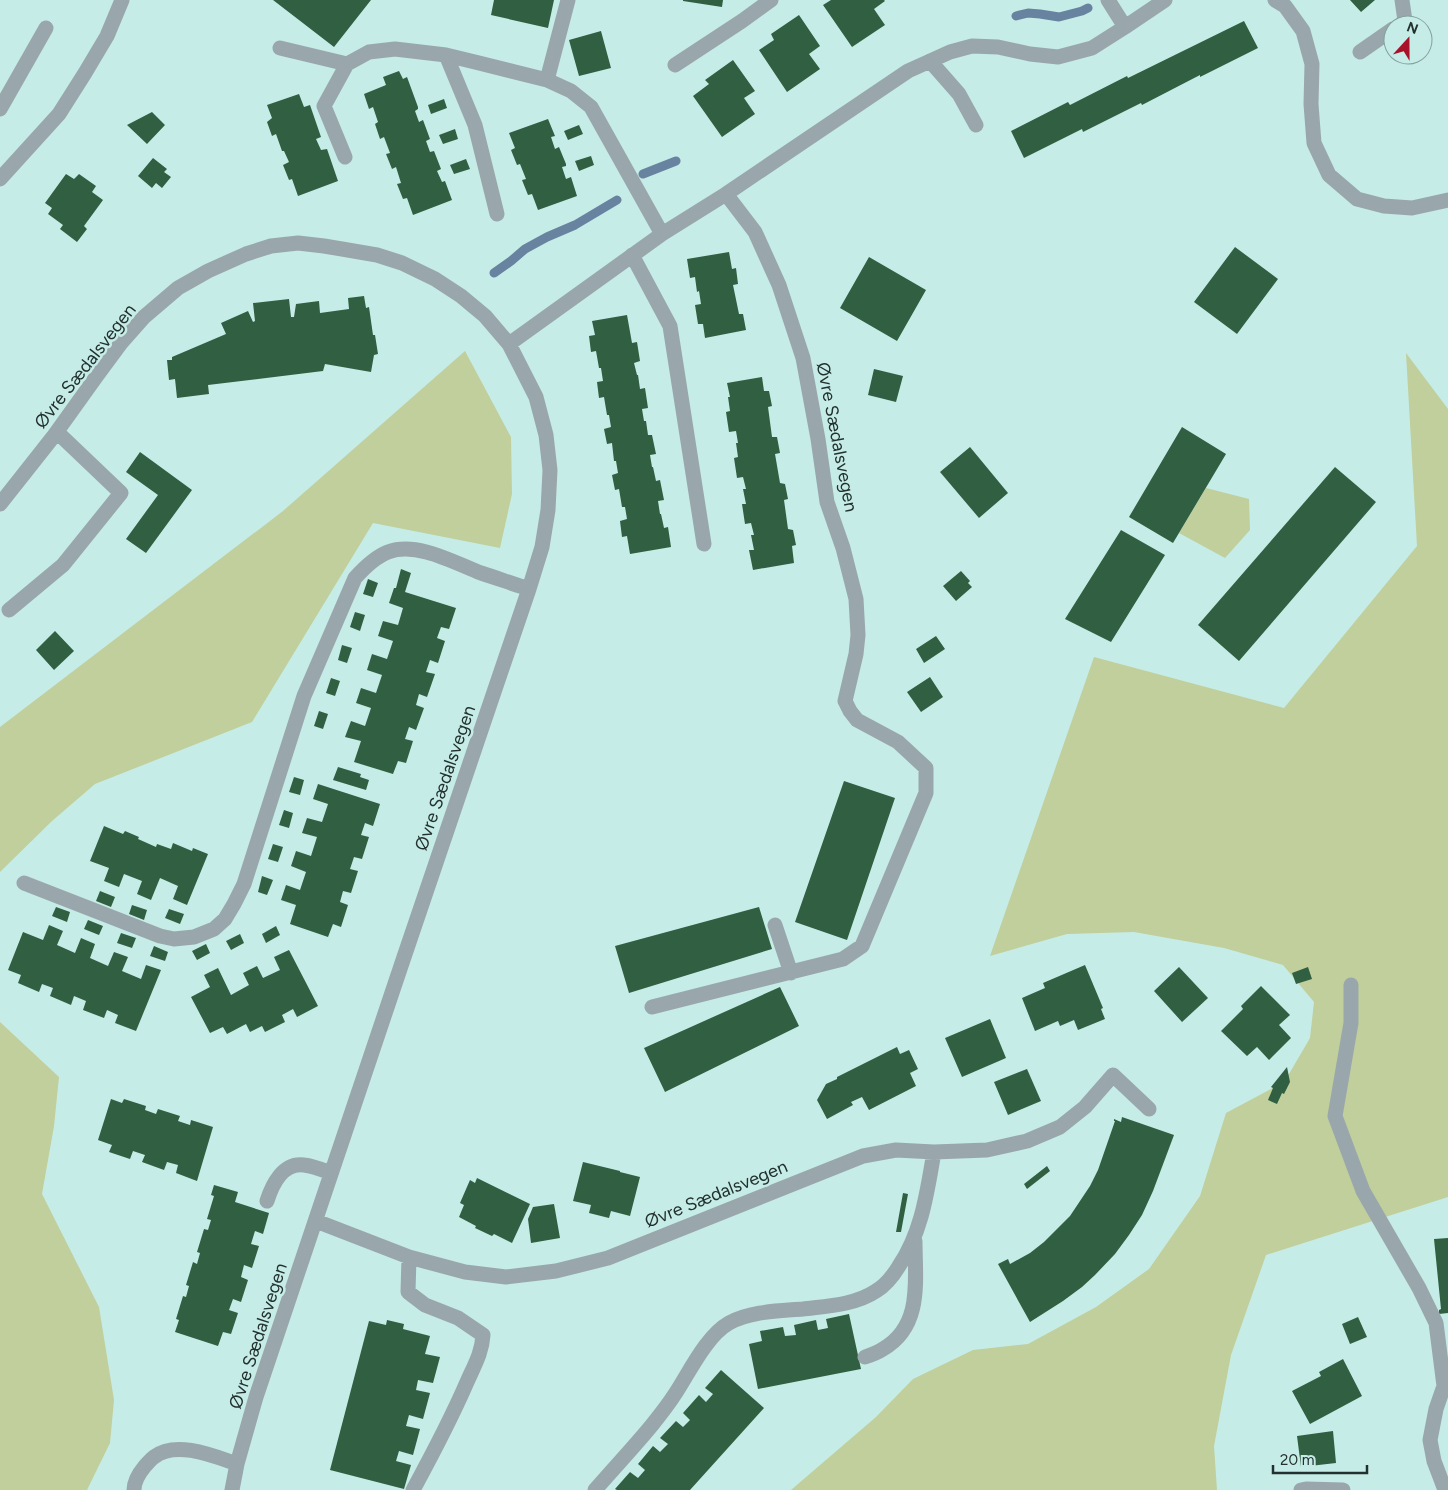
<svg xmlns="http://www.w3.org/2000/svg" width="1448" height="1490" font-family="Figtree,sans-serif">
	<rect width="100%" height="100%" fill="#c6ece7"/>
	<!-- green -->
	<path fill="#c0cf9b" d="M465 351 511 437 512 494 500 548 373 523 252 722 95 784 52 821 0 872V727L283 511Z
		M1406 353 1448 409V1197L1266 1255 1231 1355 1214 1446 1217 1490H791L876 1417 913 1379 973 1350 1028 1344 1096 1307 1149 1269 1200 1196 1226 1113 1271 1089 1289 1074 1310 1038 1314 1002 1283 965 1224 948 1134 932 1067 934 990 956 1094 657 1284 708 1417 546Z
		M1206 488 1249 499 1250 530 1225 558 1179 533Z
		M0 1022 59 1077 54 1126 42 1194 99 1307 114 1400 110 1443 87 1490H0Z"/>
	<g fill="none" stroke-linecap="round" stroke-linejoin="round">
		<!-- stream -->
		<path stroke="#6783a0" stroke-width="9" d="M1016 16 1028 13 1040 14 1059 17 1082 11 1088 8
			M643 174 676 161
			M494 273 511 261 525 249 547 237 575 225 617 200"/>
	</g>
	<!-- building -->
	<path fill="#305f41" d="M273 0H371L334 47Z
		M494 0H554L548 28 491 15Z
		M683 0H723L722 7 683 1Z
		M831 0H884L885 1 874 9 885 25 852 47 823 5Z
		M1350 0H1375L1361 12Z
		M799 15 820 46 809 54 820 69 787 92 759 50 774 40 771 34Z
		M1244 21 1258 48 1200 77V75L1142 105 1141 103 1083 132 1082 129 1024 158 1011 131 1068 102 1070 105 1127 76 1128 78Z
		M601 31 611 68 579 76 569 40Z
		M733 60 755 91 744 98 755 114 722 137 693 96 709 84 705 80Z
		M399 71 403 79 407 77 418 107V109L415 111 419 122 423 120 430 139 426 141 430 152 434 151 441 169 437 171 442 182 445 181 452 200 413 215 407 198 403 199 397 184 401 183 396 167 392 169 386 154 390 153 384 137 380 139 375 124 378 122 373 107 369 109 364 94 386 85 383 77Z
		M299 94 304 107 310 105 321 137 316 139 321 150 327 149 338 181 298 196 292 179 289 180 283 165 289 162 284 151H282L276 134 272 136 267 122 272 118 267 105Z
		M444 99 447 108 431 114 428 105Z
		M152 112 165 125 147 144 127 125Z
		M548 119 555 136 551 137 555 149 559 147 566 164V166L562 167 566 179 571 177 577 196 538 210 532 194 528 195 522 180 526 179 520 164 517 165 511 150 515 148 509 133Z
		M579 125 583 134 568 140 564 131Z
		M455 129 458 139 443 144 439 135Z
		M591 156 594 165 579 171 575 161Z
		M153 158 167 169 164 172 171 177 162 188 156 183 152 188 138 176Z
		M466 159 470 169 454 174 450 165Z
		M66 174 74 179 79 174 96 186 92 192 103 200 84 226 87 229 77 242 60 229 63 225 48 214 52 208 45 203Z
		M1235 247 1278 279 1237 334 1194 302Z
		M729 252 732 269 736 268 738 284 733 285 739 314H743L746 330 705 338 703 324H698L695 305 701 304 699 291 697 292 695 277 690 278 687 259Z
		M869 257 926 290 897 341 840 308Z
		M364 296 366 308 369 307 373 335H375L378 354 374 355 371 372 325 364 323 371 208 385 209 394 177 398 175 379 169 380 167 360H172V357L226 334 221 323 248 311 253 322 255 321 253 303 289 299 291 317H294L296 304 319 301 320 313 349 309 348 298Z
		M627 315 632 343 637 342 640 361 634 363 637 375H638L640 389 645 388 648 408 642 409 644 421H646L648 435H652L656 454 650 455 652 467H653L656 481 660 480 664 500 658 501 660 514H661L664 528 668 527 671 547 630 554 627 536 622 537 620 521 627 519 625 507H622L619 489 615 490 612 475 618 473 616 461H614L612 443 607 444 604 429 611 427 609 415H607L604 397 599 398 597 382 603 381 601 368H599L596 351 591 352 589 336 595 335 592 321Z
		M874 369 903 376 896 402 868 395Z
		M762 377 764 391H769L772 406 768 407 772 437H777L780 453 775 454 780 483 785 484 788 499 784 500 788 529 793 530 796 545 792 546 794 563 753 570 749 550H754L751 535H754L751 523 745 524 742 504H746L743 489H746L743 477 737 478 734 458 738 457 736 443H738L736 431 729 432 726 412 730 411 728 397H730L727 383Z
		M1182 427 1226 454 1173 543 1129 517Z
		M970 447 1008 493 979 518 940 472Z
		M140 452 192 490 146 553 126 539 158 495 126 472Z
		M1335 467 1376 502 1239 661 1198 625Z
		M1121 530 1165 555 1111 642 1065 619Z
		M401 569 411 573 405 592 456 608 449 629 441 627 437 638 445 641 438 663 430 660 426 672 435 674 427 697 419 694 416 705 424 708 416 730 409 727 405 739 413 741 406 763 398 761 393 774 354 762 361 741 345 737 351 721 365 726 371 708 356 703 361 688 376 693 382 675 367 670 372 654 387 659 393 641 378 636 383 621 398 625 403 608 389 603 394 588H396Z
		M961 571 970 581 968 583 972 587 956 601 943 586Z
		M368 579 378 583 373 597 363 594Z
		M355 612 365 615 360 631 350 627Z
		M55 631 74 651 54 670 36 650Z
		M936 636 945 649 924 663 916 649Z
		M342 645 352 648 347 663 338 660Z
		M930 677 943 697 921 712 907 692Z
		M331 678 340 681 335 696 326 693Z
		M319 711 328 714 323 729 314 726Z
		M338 767 361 774 360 777 369 780 366 790 333 780Z
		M294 777 304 780 300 795 289 792Z
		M844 781 895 798 847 940 795 922Z
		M318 784 380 804 373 826 365 823 361 835 369 837 362 859 354 857 350 869 358 871 351 893 343 891 340 902 348 905 341 927 333 924 328 937 290 924 296 905 281 900 286 885 300 890 306 872 291 866 296 851 311 856 317 837 302 833 307 818 322 822 328 804 313 799Z
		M284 810 293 813 289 828 279 825Z
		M104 826 123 834 125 831 139 837 138 839 156 847 157 844 171 849 173 843 192 851 193 848 208 854 187 905 173 899 178 886 160 878 151 900 137 894 142 881 124 874 119 887 104 881 109 868 90 861Z
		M273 844 283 847 278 862 268 859Z
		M262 876 273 880 267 895 258 892Z
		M100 891 115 897 111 907 96 901Z
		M132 905 147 910 144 920 129 914Z
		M56 907 70 912 67 922 52 916Z
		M759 907 772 949 629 993 615 946Z
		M169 909 184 914 180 924 165 918Z
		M88 920 103 926 99 935 84 929Z
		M49 925 63 931 57 945 75 953 81 938 95 944 90 958 108 966 114 952 128 957 122 971 141 979 146 965 161 970 136 1031 115 1023 118 1015 107 1010 104 1018 83 1010 86 1001 74 996 71 1005 50 996 53 988 42 984 39 992 18 983 21 975 8 970 23 932 43 940Z
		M276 926 280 935 266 943 262 934Z
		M121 933 136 938 132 948 117 943Z
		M240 934 244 943 231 950 226 941Z
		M206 944 210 953 197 960 192 951Z
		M154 946 168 952 165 961 150 956Z
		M289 950 318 1006 297 1017 293 1009 282 1015 285 1022 265 1032 262 1026 250 1032 246 1024 227 1034 223 1027 210 1033 191 997 210 987 204 975 218 968 231 995 249 985 243 973 257 966 263 978 280 970 274 957Z
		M1085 965 1103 1008 1101 1009 1105 1019 1078 1030 1074 1020 1060 1026 1058 1021 1035 1031 1022 998 1045 988 1043 983Z
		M1179 967 1208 998 1182 1022 1154 991Z
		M1308 967 1312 979 1296 984 1292 973Z
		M1261 986 1290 1015 1279 1025 1291 1038 1269 1060 1257 1047 1247 1056 1221 1031 1243 1009 1241 1006Z
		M780 987 799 1026 665 1092 644 1048Z
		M990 1019 1006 1058 962 1077 945 1038Z
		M897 1047 900 1054 909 1050 918 1069 910 1073 916 1086 869 1110 862 1097 851 1102 853 1105 827 1119 817 1100 826 1084 837 1079V1077Z
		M1287 1067 1290 1082 1284 1094 1282 1093 1277 1104 1268 1100 1273 1088 1271 1087Z
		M1027 1069 1041 1101 1008 1115 994 1082Z
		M111 1099 122 1103 124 1099 146 1106 145 1110 156 1114 158 1109 180 1116 178 1121 190 1125 191 1120 213 1127 197 1181 176 1173 178 1165 167 1162 164 1170 142 1162 145 1155 133 1151 130 1159 109 1152 112 1145 98 1140Z
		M1122 1117 1174 1135 1153 1191 1142 1215 1129 1235 1115 1254 1095 1275 1082 1287 1063 1301 1030 1322 998 1264 1008 1259 1010 1264 1030 1253 1044 1242 1070 1216 1090 1186 1098 1170 1115 1121H1114V1119L1121 1122Z
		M583 1162 620 1171V1172L640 1177 630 1216 611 1211 609 1218 589 1213 591 1205 573 1201Z
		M1047 1166 1050 1171 1027 1189 1024 1184Z
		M477 1178 530 1204 512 1243 494 1234 492 1236 475 1228 476 1226 459 1217 464 1205 460 1203 470 1180 475 1183Z
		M214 1185 238 1192 235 1202 269 1213 263 1234 255 1231 251 1244 259 1246 252 1268 244 1265 241 1277 248 1280 241 1302 233 1299 229 1310 238 1313 231 1334 223 1332 218 1346 175 1332 179 1320 176 1319 183 1296 186 1297 189 1286 186 1285 193 1262 197 1264 200 1253 197 1252 204 1229 208 1230 211 1220 207 1219 214 1196 211 1195Z
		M903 1193 908 1194 901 1232H896Z
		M554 1204 560 1238 531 1243 528 1219 533 1207Z
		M1448 1238V1313L1439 1314V1310L1441 1309 1434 1239Z
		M849 1314 861 1369 758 1389 749 1344 762 1341 760 1331 783 1327 785 1336 796 1335 794 1325 816 1320 818 1330 828 1328 826 1319Z
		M1358 1317 1367 1337 1350 1344 1342 1324Z
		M387 1320 404 1324 403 1329 430 1336 425 1354 440 1357 433 1383 418 1380 416 1390 430 1393 423 1419 409 1415 406 1426 420 1429 413 1455 399 1451 396 1461 411 1465 404 1489 330 1470 369 1321 386 1325Z
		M1343 1359 1362 1396 1310 1424 1292 1391 1321 1376 1319 1372Z
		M721 1370 764 1408 690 1490H617L615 1489 630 1472 638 1478 645 1470 638 1464 653 1446 660 1452 668 1444 660 1438 676 1421 683 1427 690 1420 683 1413 699 1395 706 1402 713 1394 705 1388Z
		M1333 1431 1336 1463 1301 1467 1297 1436Z"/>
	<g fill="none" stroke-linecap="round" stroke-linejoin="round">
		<!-- minor -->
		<path stroke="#99a7ac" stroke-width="15" d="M1108 0 1125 27
			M1275 0 1285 6 1303 31 1312 64 1311 104 1314 143 1329 175 1357 199 1384 206 1412 208 1448 200
			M1400 25 1405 21 1402 0
			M280 48 347 64 369 52 395 49 446 55 479 63 547 80 571 91 591 107 662 234
			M1360 52 1393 29
			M446 55 475 125 497 214
			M930 61 959 94 976 125
			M675 65 742 21 771 0
			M547 80 568 0
			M0 109 46 28
			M345 157 324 106 347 64
			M0 179 59 114 85 73 107 36 122 0
			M632 255 670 326 704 544
			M509 344 662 234 726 194 908 71 950 52 972 46 998 47 1030 54 1058 57 1092 48 1125 27 1165 0
			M0 504 53 437 96 377 121 343 144 317 178 288 208 271 246 254 271 246 298 243 324 246 377 255 402 263 435 279 461 296 485 316 509 344 536 397 546 435 550 470 548 510 542 547 529 589 403 960 256 1397 237 1464 232 1490
			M9 610 63 565 121 493 57 432
			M24 883 160 936 174 939 194 937 214 929 225 919 234 904 244 884 304 696 355 578C364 568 375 557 388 552 417 541 455 563 481 573 497 578 513 584 529 589
			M775 925 791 973
			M1351 985V1023L1335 1116 1363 1191 1419 1288 1436 1323 1444 1386 1436 1409 1430 1440 1434 1461 1445 1490
			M652 1007 843 959 862 946 926 793V768L898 742 857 720 850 711 845 701 856 654 858 635 856 599 843 548 827 502 818 439 803 358 779 285 755 232 726 194
			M267 1201C272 1185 283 1162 304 1165 313 1166 323 1170 331 1173
			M316 1221 409 1257 465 1272 506 1277 556 1271 608 1258 863 1156 896 1150 934 1152 987 1150 1027 1141 1060 1127 1085 1107 1113 1075 1149 1109
			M409 1257 408 1292 425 1305 458 1318 483 1335C482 1353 474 1366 467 1382 451 1419 432 1455 413 1490
			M865 1357C871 1355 877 1353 883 1349 923 1326 915 1280 915 1241
			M134 1490C134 1482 140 1472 145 1466 148 1463 151 1459 154 1457 176 1440 214 1456 237 1464
			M595 1490C614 1468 634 1447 652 1425 660 1415 668 1405 675 1394 689 1373 706 1336 729 1323 751 1311 779 1311 803 1309 827 1306 855 1305 876 1291 886 1285 893 1276 899 1266 922 1232 927 1192 934 1152
			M1301 1490 1306 1489 1343 1490"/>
	</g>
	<g text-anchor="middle" stroke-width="5" stroke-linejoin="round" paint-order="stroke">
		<!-- street labels -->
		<g font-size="18" fill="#22312f" stroke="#c6ece7">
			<text transform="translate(85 366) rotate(-52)" y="6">Øvre Sædalsvegen</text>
			<text transform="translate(837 437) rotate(79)" y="6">Øvre Sædalsvegen</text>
			<text transform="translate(445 778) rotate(-71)" y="6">Øvre Sædalsvegen</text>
			<text transform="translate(716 1194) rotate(-22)" y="6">Øvre Sædalsvegen</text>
			<text transform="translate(258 1336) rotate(-72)" y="6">Øvre Sædalsvegen</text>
		</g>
	</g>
	<!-- north arrow -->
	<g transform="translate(1408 40) rotate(21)"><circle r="24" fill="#c6ece7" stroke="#84a19d"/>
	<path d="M0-4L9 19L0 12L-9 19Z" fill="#a9112b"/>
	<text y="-8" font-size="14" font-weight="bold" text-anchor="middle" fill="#22312f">N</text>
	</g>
	<!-- scale -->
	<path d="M1273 1465v8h94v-8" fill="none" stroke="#22312f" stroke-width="2.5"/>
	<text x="1280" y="1465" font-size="15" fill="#22312f" stroke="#c6ece7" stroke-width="4" paint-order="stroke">20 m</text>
</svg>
